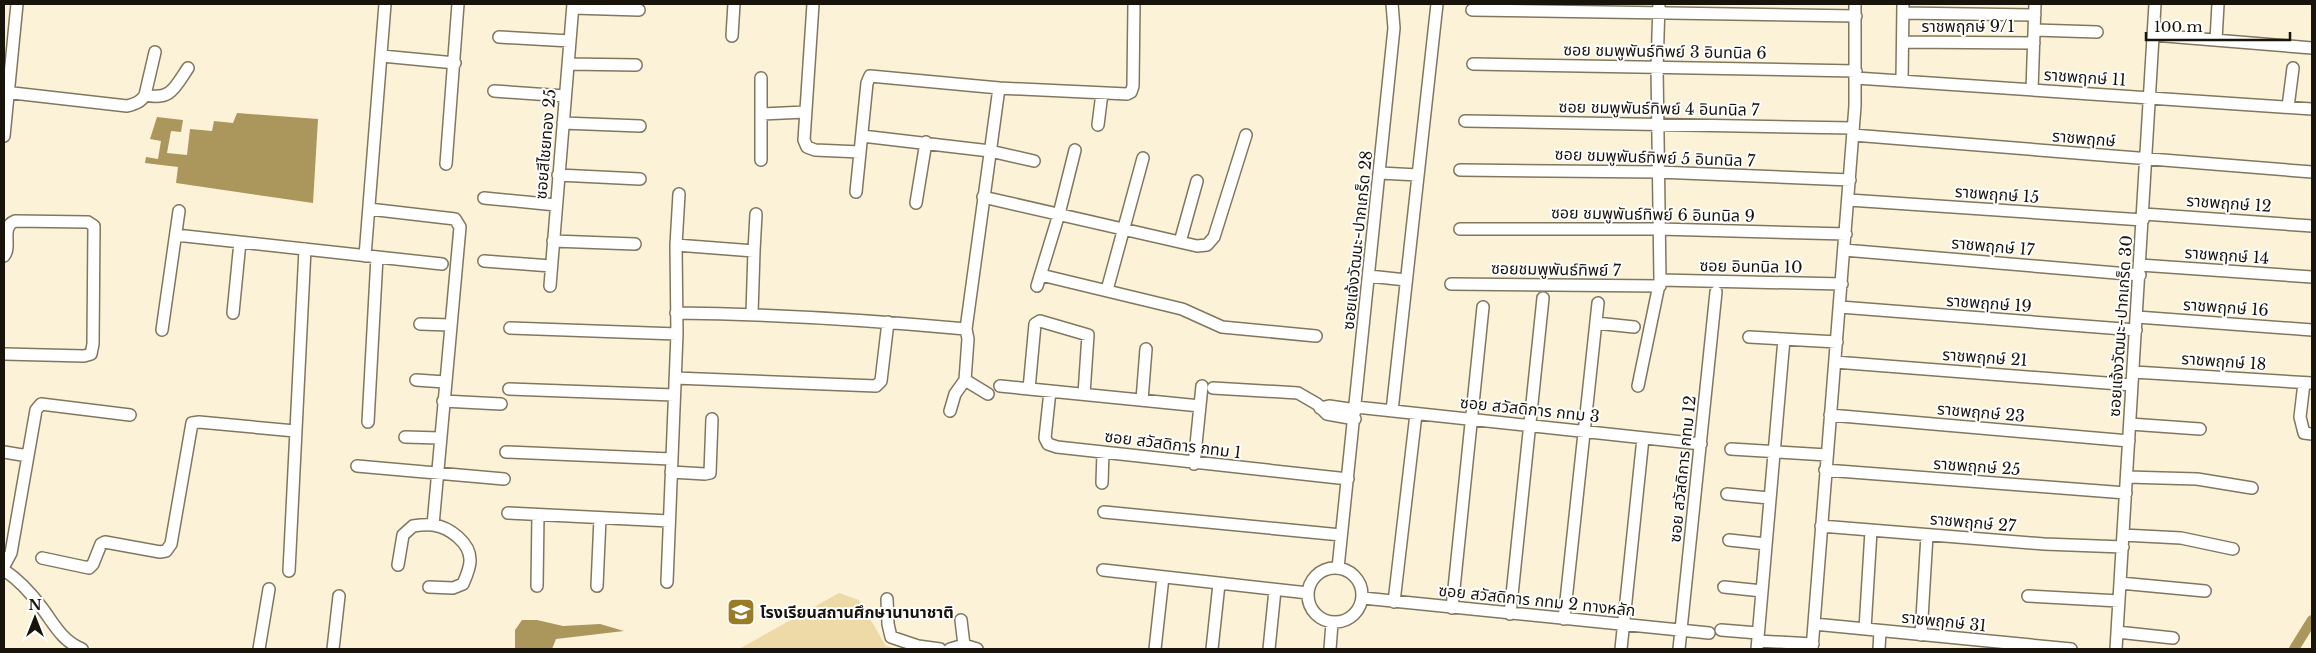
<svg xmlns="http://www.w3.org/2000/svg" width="2316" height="653" font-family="'Libre Baskerville','Noto Sans Thai',serif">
	<rect width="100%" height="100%" fill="#fcf2d8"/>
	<!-- green -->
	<path fill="#eddaa7" d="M839 593 859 600 886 646 897 649H739Z"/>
	<!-- water -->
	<path fill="#ab965b" d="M237 113 318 119 313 203 176 183 178 167 145 163 146 157 158 159 161 141 150 139 157 117 183 120 181 132 171 131 167 153 187 155 190 129 212 131 214 121 233 123Z
		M522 620H537L563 626 600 624 624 631 556 639 552 649H515V630Z"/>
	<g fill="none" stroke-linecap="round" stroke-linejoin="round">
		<!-- canal -->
		<path stroke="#ab965b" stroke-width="10" d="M2294 649 2312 620"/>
		<defs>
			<path id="street" d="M813 4 804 140 807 147 815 150 860 152
				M573 8 639 10
				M1472 10 1856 16
				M1903 13 2035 15
				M2035 30 2097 32
				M2153 35 2312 48
				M732 36 734 4
				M499 37 570 41
				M2216 40 2218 4
				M1903 42 2034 43
				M382 56 455 63
				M568 64 636 65
				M1473 64 1856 71
				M761 78V160
				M1856 78 2312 109
				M1902 80 1903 4
				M2032 90 2035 4
				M494 91 565 96
				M4 92 127 106C135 104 141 102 145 95L155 52
				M145 95C171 101 175 87 188 68
				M2288 107 2293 68
				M761 114 805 112
				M1465 121 1853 128
				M563 123 640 126
				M1098 125 1102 93
				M1853 135 2312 172
				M4 136 17 4
				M862 136 990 151 1034 161
				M446 164 458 4
				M1460 170 1658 172 1850 180
				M1380 173 1418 175
				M558 175 640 179
				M856 192 867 83 870 76 999 88 1127 94 1131 92 1133 86 1134 4
				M983 197 1197 246 1207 245 1214 237 1246 135
				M484 198 556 205
				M1849 200 2143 220
				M916 203 926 142
				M369 209 455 219 460 227 433 525
				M2144 214 2312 226
				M1460 229H1659L1846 234
				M176 235 442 264
				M553 241 635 244
				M1180 242 1197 181
				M676 245 754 251 752 314
				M1844 250 2140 275
				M754 251 756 214
				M4 256C12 246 0 227 15 221L88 222 94 226 93 344 91 354 84 356 4 354
				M365 256 385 4
				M484 261 551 266
				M2140 265 2312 277
				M1041 275 1182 309 1222 327 1316 336
				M1369 276 1406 280
				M1660 280 1842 284
				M1451 284 1660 286
				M550 286 573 4
				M1037 286 1059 214 1075 150
				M1107 290 1143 158
				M1840 307 2136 330
				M233 313 240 242
				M676 313C773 314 870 320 966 329
				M2137 317 2312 330
				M1596 323 1634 327
				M420 324 450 325
				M510 328 677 334
				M162 330 179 211
				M1749 337 1837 342
				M1835 362 2132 385
				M2134 372 2312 383
				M675 378 876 386 881 381 888 322
				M416 380 445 382
				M965 380 988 394
				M2304 383 2300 417 2304 433 2312 434
				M1000 386 1200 406
				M1638 386 1660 280 1657 67 1659 4
				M1213 388 1298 393 1317 404 1327 414 1355 419
				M509 389 674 395
				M1029 389 1035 324 1040 321 1088 335 1084 394
				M1050 391 1045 438 1048 444 1057 447 1348 479
				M1142 400 1146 349
				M443 401 501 404
				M1356 407 1701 444
				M1320 408 1329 406 1356 410
				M950 411 955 394 965 380 968 339 966 329 999 88
				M1392 411 1437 4
				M1830 415 2129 441
				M368 422 377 257
				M2130 424 2200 429
				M405 437 440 438
				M1731 449 1827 455
				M4 452 28 456
				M506 452 671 459
				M1194 464 1202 386
				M357 466 504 479
				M1825 470 2126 493
				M671 472 705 474 710 473 712 419
				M2127 477 2197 479 2252 488
				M1102 483 1103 452
				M1727 494 1769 498
				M1104 512 1341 535
				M508 513 669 521
				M1821 526 2044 544 2123 547
				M2123 535 2181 538 2233 549
				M1729 540 1766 544
				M42 558 89 568 93 564 101 544 105 542 160 552 166 551 171 544 192 423 199 422 295 431
				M398 565 403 535 413 526C419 525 426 524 433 525 449 527 471 543 470 561 470 568 466 577 463 584L453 588 429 587
				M4 566 11 553 36 410 41 404 130 415
				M1308 595a27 27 0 1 1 54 0a27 27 0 1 1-54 0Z
				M1338 568 1394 28 1392 4
				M4 570C19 580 31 593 42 608 54 624 62 641 82 649
				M1103 570 1308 593
				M289 571 305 249
				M667 582 677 334 676 245 679 194
				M2120 583 2205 591
				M537 586 538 515
				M597 586 600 518
				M1724 587 1762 591
				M2028 596 2119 601
				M1363 598 1709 633
				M887 599 888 624 891 637 918 646 940 649
				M1394 602 1416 414
				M1452 608 1483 307
				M1510 614 1543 298
				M1564 619 1598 303
				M961 620 964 645 977 649
				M1814 624 2071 649
				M1865 629 1871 531
				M1721 630 1758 633
				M2117 632 2173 638
				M1921 635 1927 535
				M1758 641 1813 644
				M259 649 269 589
				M333 649 339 596
				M950 649 964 645
				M1155 649 1163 577
				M1212 649 1219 584
				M1269 649 1275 590
				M1330 649 1332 623
				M1621 649 1643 438
				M1679 649 1716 292
				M1757 649 1784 339
				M1812 649 1855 106V4
				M1879 649 1880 631
				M2116 649 2155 4"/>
		</defs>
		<!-- street casing -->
		<use href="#street" stroke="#807760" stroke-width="14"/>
		<!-- street -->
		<use href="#street" stroke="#fff" stroke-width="11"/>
	</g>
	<!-- icons -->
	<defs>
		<symbol id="school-square" viewBox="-11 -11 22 22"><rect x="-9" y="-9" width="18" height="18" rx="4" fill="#997d26" stroke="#fff"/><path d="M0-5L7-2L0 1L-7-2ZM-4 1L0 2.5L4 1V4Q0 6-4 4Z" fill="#fff"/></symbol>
	</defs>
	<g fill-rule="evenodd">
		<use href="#school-square" x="725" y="596" width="32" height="32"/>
	</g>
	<g text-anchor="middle" stroke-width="4" stroke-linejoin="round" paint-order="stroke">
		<!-- street labels -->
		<g font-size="16" fill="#18140b" stroke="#fff">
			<text x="1968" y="32">ราชพฤกษ์ 9/1</text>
			<text transform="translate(1665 51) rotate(1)" y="6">ซอย ชมพูพันธ์ทิพย์ 3 อินทนิล 6</text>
			<text transform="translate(2085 77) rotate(4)" y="6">ราชพฤกษ์ 11</text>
			<text transform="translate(1659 108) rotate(1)" y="6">ซอย ชมพูพันธ์ทิพย์ 4 อินทนิล 7</text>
			<text transform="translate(2084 138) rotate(5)" y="6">ราชพฤกษ์</text>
			<text transform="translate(545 144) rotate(-85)" y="6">ซอยสีไชยทอง 25</text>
			<text transform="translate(1655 157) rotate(2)" y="6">ซอย ชมพูพันธ์ทิพย์ 5 อินทนิล 7</text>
			<text transform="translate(1997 194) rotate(4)" y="6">ราชพฤกษ์ 15</text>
			<text transform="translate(2229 203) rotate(4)" y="6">ราชพฤกษ์ 12</text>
			<text transform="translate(1653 214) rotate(1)" y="6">ซอย ชมพูพันธ์ทิพย์ 6 อินทนิล 9</text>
			<text transform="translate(1357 240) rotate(-84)" y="6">ซอยแจ้งวัฒนะ-ปากเกร็ด 28</text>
			<text transform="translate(1993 246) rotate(5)" y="6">ราชพฤกษ์ 17</text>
			<text transform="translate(2227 255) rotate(4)" y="6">ราชพฤกษ์ 14</text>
			<text transform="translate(1751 266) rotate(1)" y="6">ซอย อินทนิล 10</text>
			<text transform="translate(1556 269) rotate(1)" y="6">ซอยชมพูพันธ์ทิพย์ 7</text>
			<text transform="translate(1989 303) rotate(4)" y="6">ราชพฤกษ์ 19</text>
			<text transform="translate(2226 307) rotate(4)" y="6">ราชพฤกษ์ 16</text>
			<text transform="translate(2120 326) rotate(-86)" y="6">ซอยแจ้งวัฒนะ-ปากเกร็ด 30</text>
			<text transform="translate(1985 357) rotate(4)" y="6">ราชพฤกษ์ 21</text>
			<text transform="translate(2224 361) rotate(4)" y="6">ราชพฤกษ์ 18</text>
			<text transform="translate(1530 409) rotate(6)" y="6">ซอย สวัสดิการ กทม 3</text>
			<text transform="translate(1981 412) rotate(5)" y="6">ราชพฤกษ์ 23</text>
			<text transform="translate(1173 444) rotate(7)" y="6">ซอย สวัสดิการ กทม 1</text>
			<text transform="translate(1977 466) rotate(4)" y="6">ราชพฤกษ์ 25</text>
			<text transform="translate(1682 469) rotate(-84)" y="6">ซอย สวัสดิการ กทม 12</text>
			<text transform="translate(1973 522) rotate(5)" y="6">ราชพฤกษ์ 27</text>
			<text transform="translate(1537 600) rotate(6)" y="6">ซอย สวัสดิการ กทม 2 ทางหลัก</text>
			<text transform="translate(1944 621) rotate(6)" y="6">ราชพฤกษ์ 31</text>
		</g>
		<!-- poi labels -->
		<g font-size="16" font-weight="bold" fill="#18140b" stroke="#fff" text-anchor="start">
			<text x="760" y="618">โรงเรียนสถานศึกษานานาชาติ</text>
		</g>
	</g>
	<!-- border -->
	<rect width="2316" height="653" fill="none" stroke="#18140b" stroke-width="10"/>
	<!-- north arrow -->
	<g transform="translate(35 618)" stroke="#ffffff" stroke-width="4" paint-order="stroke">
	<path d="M0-4L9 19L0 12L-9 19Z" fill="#18140b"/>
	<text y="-8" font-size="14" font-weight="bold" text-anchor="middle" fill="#18140b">N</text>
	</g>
	<!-- scale -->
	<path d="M2146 32v8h144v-8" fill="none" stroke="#18140b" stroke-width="2.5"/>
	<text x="2154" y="32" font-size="15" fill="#18140b" stroke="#ffffff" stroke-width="4" paint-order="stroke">100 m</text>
</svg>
